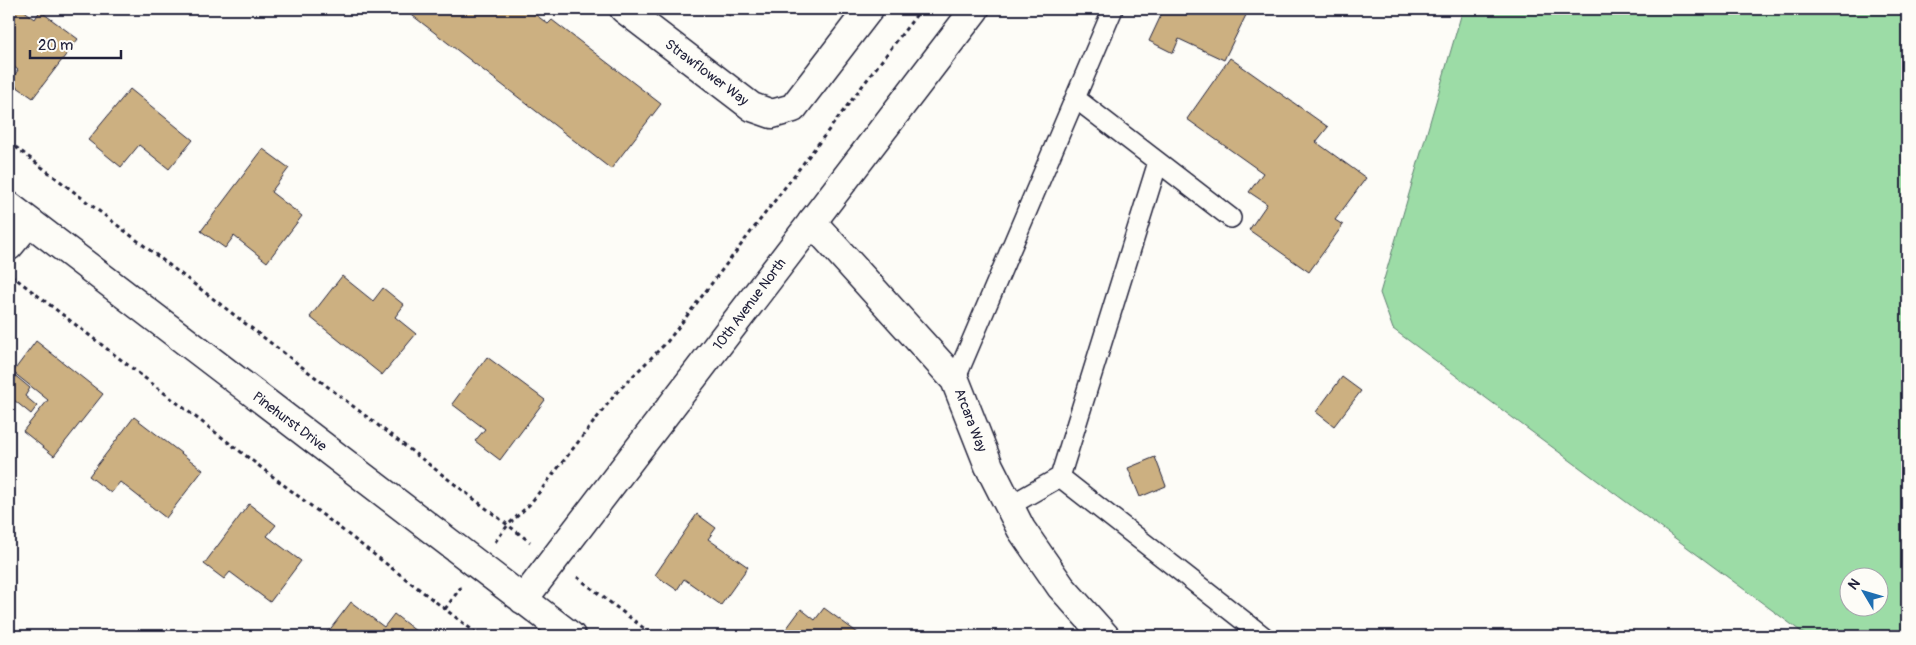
<svg xmlns="http://www.w3.org/2000/svg" width="1916" height="645" font-family="Pangolin,sans-serif">
	<rect width="100%" height="100%" fill="#fdfcf7"/>
	<filter id="ink" filterUnits="userSpaceOnUse"><feTurbulence type="fractalNoise" baseFrequency=".02" numOctaves="2"/><feDisplacementMap in="SourceGraphic" scale="10" xChannelSelector="R" yChannelSelector="G"/><feConvolveMatrix kernelMatrix="1 2 1 2 8 2 1 2 1" color-interpolation-filters="sRGB"/></filter>
	<g filter="url(#ink)">
		<!-- green -->
		<path fill="#9cdca6" stroke="#5f7f70" fill-rule="evenodd" d="M1463 9H1907V636H1807L1393 329 1380 293ZM1848 578H1878V608H1848Z"/>
		<!-- building -->
		<path fill="#ccb081" stroke="#22223b" d="M15 9H22L35 19 40 11 78 39 33 98 10 82 18 70 9 63V18Z
			M404 9H528L548 24 552 20 661 104 611 169Z
			M720 9H735L730 16Z
			M1164 9H1249L1224 60 1179 39 1173 53 1149 41Z
			M1230 58 1328 127 1316 142 1366 178 1335 220 1343 225 1309 272 1249 230 1267 204 1249 192 1263 173 1187 119Z
			M130 89 193 140 169 169 139 145 121 167 88 140Z
			M263 149 289 168 271 192 302 216 267 262 234 236 225 248 201 231Z
			M342 276 373 301 383 288 404 305 395 317 416 334 382 375 310 317Z
			M36 341 103 394 54 456 23 431 48 400 13 372Z
			M487 357 545 400 500 460 475 441 485 429 452 404Z
			M12 373 30 388 25 396 37 406 31 414 9 396V377Z
			M1342 377 1361 391 1334 426 1316 412Z
			M134 417 203 470 166 518 120 482 111 493 89 476Z
			M1155 457 1166 486 1140 497 1128 468Z
			M249 504 276 525 267 536 301 561 270 602 230 572 224 579 204 564Z
			M697 514 716 528 708 539 748 567 721 605 684 579 677 590 655 575Z
			M351 602 384 627 394 614 421 635 419 636H325Z
			M824 608 862 636H781L801 609 815 620Z"/>
		<g fill="none" stroke-linecap="round" stroke-linejoin="round">
			<defs>
				<path id="service" d="M1075 98 1231 218
					M1158 162 1060 477 1263 636
					M955 380 1113 9
					M1009 506 1060 477"/>
				<path id="minor" d="M624 9 752 107 772 114 793 108 869 9
					M812 222 955 380 989 466 1021 529 1061 587 1105 636
					M9 246 29 222"/>
				<path id="tertiary" d="M9 206 571 636
					M523 600 975 9"/>
			</defs>
			<!-- service casing -->
			<use href="#service" stroke="#22223b" stroke-width="22"/>
			<!-- minor casing -->
			<use href="#minor" stroke="#22223b" stroke-width="31"/>
			<!-- tertiary casing -->
			<use href="#tertiary" stroke="#22223b" stroke-width="31"/>
			<!-- path -->
			<path stroke="#22223b" stroke-width="3" stroke-dasharray="4 4" stroke-linecap="butt" d="M9 142 530 542
				M11 275 480 636
				M495 542 508 525 530 504 617 392 667 342 921 9
				M577 577 654 636
				M445 609 461 587"/>
			<!-- service -->
			<use href="#service" stroke="#fdfcf7" stroke-width="19"/>
			<!-- minor -->
			<use href="#minor" stroke="#fdfcf7" stroke-width="28"/>
			<!-- tertiary -->
			<use href="#tertiary" stroke="#fdfcf7" stroke-width="28"/>
		</g>
	</g>
	<g text-anchor="middle" stroke-width="4" stroke-linejoin="round" paint-order="stroke">
		<!-- street labels -->
		<g font-size="14" fill="#22223b" stroke="#fdfcf7">
			<text transform="translate(707 72) rotate(37)" y="5">Strawflower Way</text>
			<text transform="translate(749 304) rotate(-53)" y="5">10th Avenue North</text>
			<text transform="translate(971 420) rotate(69)" y="5">Arcara Way</text>
			<text transform="translate(290 421) rotate(37)" y="5">Pinehurst Drive</text>
		</g>
	</g>
	<!-- margin -->
	<rect width="1916" height="645" fill="none" stroke="#fdfcf7" stroke-width="30"/>
	<rect x="15" y="15" width="1886" height="615" fill="none" stroke="#22223b" stroke-width="2" filter="url(#ink)"/>
	<!-- north arrow -->
	<g transform="translate(1864 592) rotate(308)"><circle r="24" fill="#fdfcf7" stroke="#a5a5ac"/>
	<path d="M0-4L9 19L0 12L-9 19Z" fill="#1f6fb2"/>
	<text y="-8" font-size="14" font-weight="bold" text-anchor="middle" fill="#22223b">N</text>
	</g>
	<!-- scale -->
	<path d="M30 50v8h91v-8" fill="none" stroke="#22223b" stroke-width="2.5"/>
	<text x="38" y="50" font-size="15" fill="#22223b" stroke="#fdfcf7" stroke-width="4" paint-order="stroke">20 m</text>
</svg>
